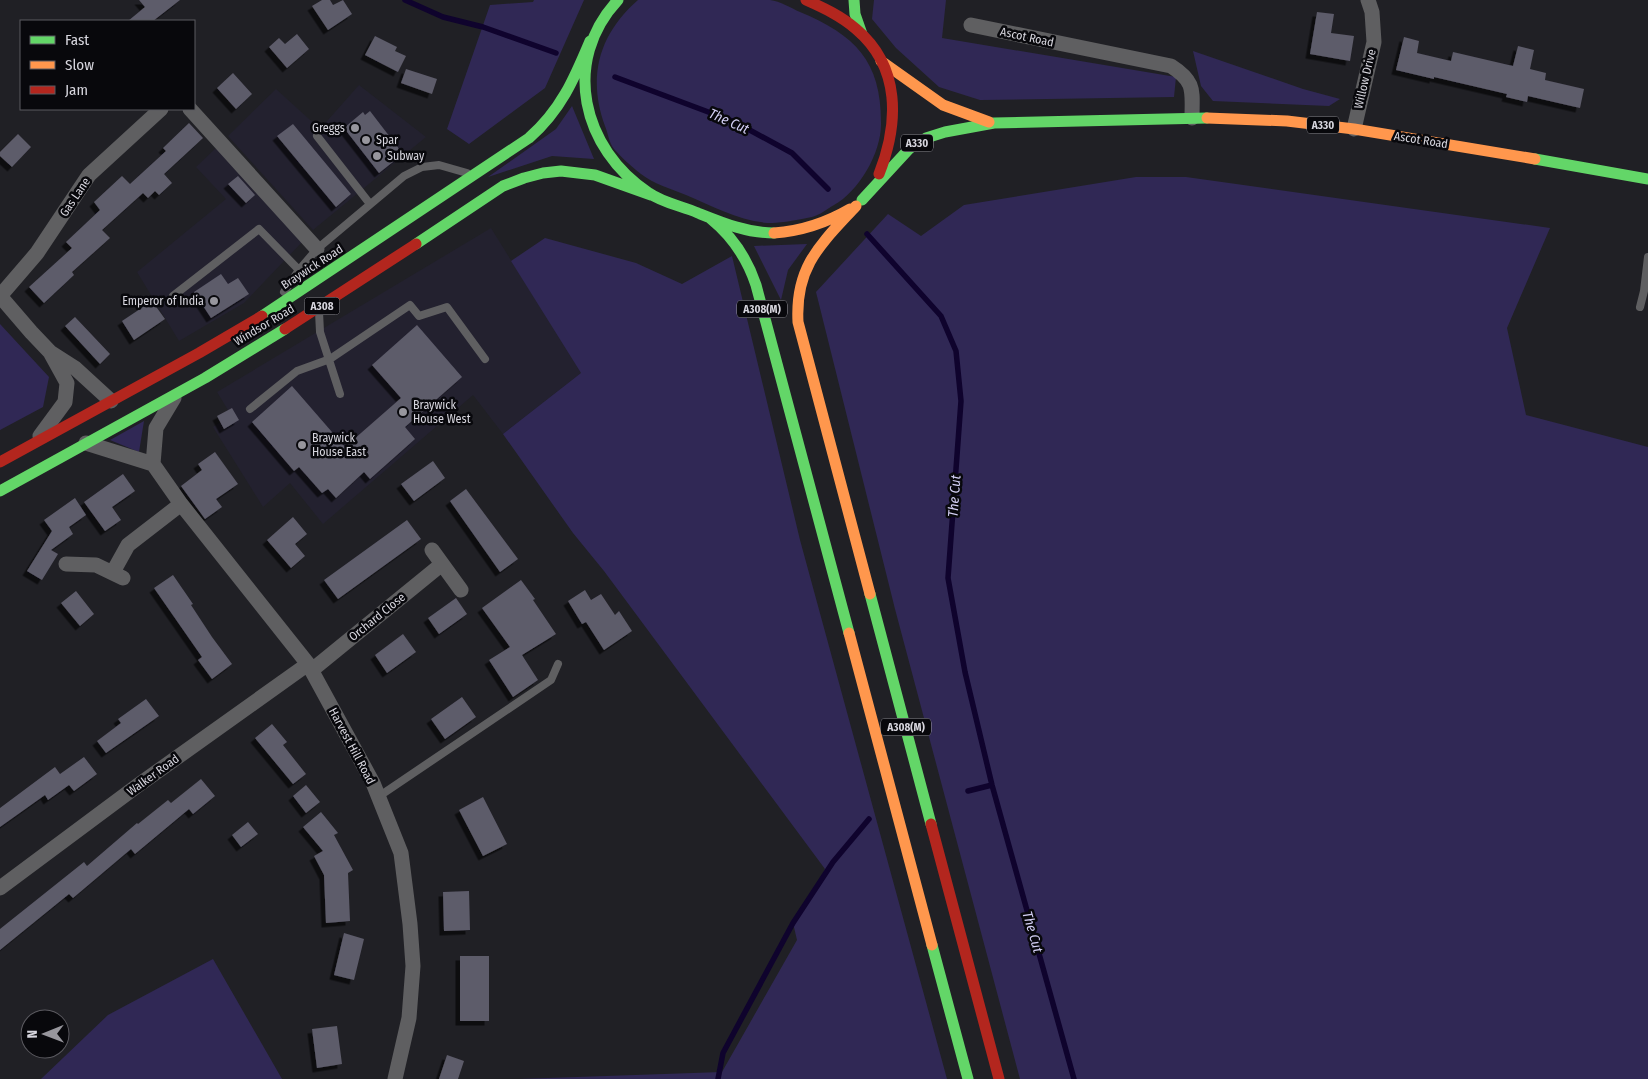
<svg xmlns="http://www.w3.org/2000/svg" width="1648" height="1079" font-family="'Fira Sans Condensed',sans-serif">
	<defs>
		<filter id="shadow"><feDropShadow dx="-4.5" dy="4.5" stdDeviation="0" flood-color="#0009"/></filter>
	</defs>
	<rect width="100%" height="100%" fill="#202025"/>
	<!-- built -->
	<path fill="#23212f" d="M359 85 426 137 313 230 228 136 276 89 320 129Z
		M219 145 304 240 244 303 179 341 137 272 226 199 196 167Z
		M491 228 581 373 503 434 473 395 323 524 290 483 263 507 213 427 231 415 217 392Z"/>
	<!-- green -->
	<path fill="#302855" d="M534 0H584L545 88 469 144 447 129 490 5 533 2Z
		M638 0C668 0 698 0 729 0 742 0 757 0 770 0 780 1 791 8 800 12 855 35 881 61 881 122 882 152 859 191 834 205 827 209 820 215 812 217 803 219 781 223 772 223 742 223 713 206 686 195 671 189 654 184 641 174 633 168 620 156 614 149 609 143 608 133 605 126 587 77 599 34 638 0Z
		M874 0H946L942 38 1176 77 1174 97 980 100 939 87 896 48 872 19Z
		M1193 51 1303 89 1340 99 1329 106 1213 101 1201 86Z
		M572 106 594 159 552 156 488 177 556 129Z
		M1136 177H1186L1550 228 1507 328 1526 415 1648 447V1079H1020L895 609 816 292 888 214 921 236 964 205Z
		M545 238 636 263 682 284 732 256 800 540 947 1079H519L722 1072 797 940 793 923 813 894 825 869 604 571 573 533 503 434 581 373 511 261Z
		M807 244 788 270 781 300 754 246Z
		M0 324 49 377 43 407 0 430Z
		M144 421 139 452 110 440Z
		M213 959 282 1079H41L108 1015Z"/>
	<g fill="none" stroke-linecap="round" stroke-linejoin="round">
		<!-- stream -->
		<path stroke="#0f032d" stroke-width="5.5" d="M405 0 443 17 483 27 556 53
			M615 77 735 122 792 153 828 189
			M867 234 941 316 956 351 961 401 948 578 965 672 992 785 1074 1079
			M968 791 992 785
			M718 1079 723 1053 793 923 833 862 869 819"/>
	</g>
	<!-- building -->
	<path fill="#5d5b6a" filter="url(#shadow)" d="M139 0H180L153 21H128L145 7Z
		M322 0H330L333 5 343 0 352 14 328 30 312 6Z
		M1317 12 1334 14 1331 33 1354 36 1350 61 1310 54Z
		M297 34 309 49 287 68 269 47 279 38 285 44Z
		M375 36 397 47 395 51 406 56 398 72 365 55Z
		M1404 37 1419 41 1417 53 1451 61 1453 52 1513 66 1518 46 1534 50 1530 69 1546 73 1545 80 1584 89 1580 108 1528 96 1527 102 1506 97 1507 94 1434 77V79L1396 70Z
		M406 69 437 79 432 94 401 83Z
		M233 73 252 94 236 109 217 88Z
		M370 111 403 154 379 173 344 128 363 112 365 115Z
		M189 123 203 138 164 174 172 183 159 195 155 191 148 198 143 193 102 230 110 238 72 272 74 275 44 303 29 287 72 248 66 242 100 210 94 202 122 176 130 184 166 151 163 148Z
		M293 124 351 194 336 207 277 136Z
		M18 134 31 147 12 167 0 156V152Z
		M238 176 255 195 246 203 228 184Z
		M221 274 228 284 238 278 249 294 211 318 194 292Z
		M152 301 165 319 134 340 122 321Z
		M75 317 110 354 100 364 65 326Z
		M417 325 462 377 405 427 415 439 370 479 364 472 336 498 328 489 322 493 299 467 294 471 252 422 292 386 345 447 401 398 372 365Z
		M232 408 239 420 224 429 217 416Z
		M215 452 238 484 216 499 222 507 205 519 181 486 202 470 198 464Z
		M433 461 445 478 414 501 401 484Z
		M123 474 135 491 112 507 121 520 105 531 84 502Z
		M466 489 518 559 500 572 450 501Z
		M75 498 86 515 69 527 73 534 51 550 58 554 42 580 27 571 52 531 44 520Z
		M293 517 307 534 295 544 305 556 291 568 267 540Z
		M407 520 421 539 338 599 324 580Z
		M173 575 193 604 191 605 212 637 232 664 212 679 198 660 202 657 154 588Z
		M521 580 535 599 533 600 556 634 522 655 538 680 513 697 489 660 510 647 482 608Z
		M585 590 591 600 601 594 615 615 619 611 632 631 604 650 586 622 582 624 568 601Z
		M76 591 94 614 80 626 61 603Z
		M456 598 467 614 439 634 428 618Z
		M403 634 416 652 387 673 375 655Z
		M462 697 476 717 445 739 431 719Z
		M146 699 159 716 106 753 97 741 121 723 118 719Z
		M272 724 287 742 283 745 306 774 293 784 255 738Z
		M84 757 97 774 74 791 69 785 48 800 45 795 0 827V808L55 767 60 774Z
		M201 779 215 796 193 814 189 809 135 854 131 849 73 898 69 894 0 950V929L84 862 87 866 137 823 138 824 168 800 171 803Z
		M306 785 320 802 306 813 293 796Z
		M483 797 507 844 483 856 459 810Z
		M321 812 338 833 334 835 353 870 348 873 350 921 326 923 324 875 314 856 323 851 303 827Z
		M248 822 258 834 241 847 232 835Z
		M469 891 470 930 444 931 443 892Z
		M344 933 364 939 354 980 334 975Z
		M460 956H489V1021H460Z
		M337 1026 342 1064 317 1068 312 1029Z
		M447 1055 464 1061 458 1079H439Z"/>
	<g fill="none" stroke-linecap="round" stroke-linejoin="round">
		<!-- lane -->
		<path stroke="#5f5f61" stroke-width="8" d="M317 136 370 204
			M284 292 299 270 317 249 404 176 422 167 439 165 467 173
			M173 296 259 229 299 270
			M1640 307 1644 291 1648 257
			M319 312 320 332 340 394
			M250 409 297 371 330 359 410 305 419 316 447 307 485 359
			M378 797 551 680 558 664"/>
		<!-- street -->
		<path stroke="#5f5f61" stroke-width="15" d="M971 25 1171 66C1196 82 1192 91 1192 118
			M190 109 317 249
			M1354 129 1374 42 1372 12 1368 0
			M0 296 37 253 89 175 161 109
			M0 296 31 332 50 352 75 368 111 401
			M40 436 65 402 67 383 51 354
			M86 443 153 464 181 504 308 664 373 783 401 853 410 924 413 966 409 1018 395 1079
			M153 464 156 428 174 398
			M432 550 461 590
			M66 564 96 565 123 578
			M113 572 128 545 181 504
			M312 670 442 564
			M0 888 137 786 308 664"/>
		<!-- fast -->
		<path stroke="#63d668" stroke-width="11" d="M618 0C561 61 582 149 649 193 663 203 682 206 698 213 723 223 747 233 774 233
			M854 0 855 14 862 34
			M1535 159 1648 179
			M862 200 909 149 926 138 945 132 994 123 1207 118
			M711 219C733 237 747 258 756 285L849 633
			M416 244 503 186 524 178 543 173 561 171 595 175 651 195
			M262 316 529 138C561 110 574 79 590 41
			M0 491 205 378 285 329
			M870 594 931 824
			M932 945 968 1079"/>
		<!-- slow -->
		<path stroke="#ff974d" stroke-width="11" d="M881 61 943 105 989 122
			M1207 118 1287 121 1354 129 1535 159
			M856 206C821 244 795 266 798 322L870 594
			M774 233C802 231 826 223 850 209
			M849 633 932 945"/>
		<!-- jam -->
		<path stroke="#b3261e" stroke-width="11" d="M806 0C824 8 841 16 856 29 901 67 899 123 879 174
			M285 329 416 244
			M0 462 199 353 262 316
			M931 824 999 1079"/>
	</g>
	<!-- markers -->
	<g fill="#97969d" stroke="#08080c" stroke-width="2">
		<circle cx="355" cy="128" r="5"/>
		<circle cx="366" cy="140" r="5"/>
		<circle cx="377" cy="156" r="5"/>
		<circle cx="214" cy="301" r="5"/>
		<circle cx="403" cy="412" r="5"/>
		<circle cx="302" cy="445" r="5"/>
	</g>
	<g text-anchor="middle" stroke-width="5" stroke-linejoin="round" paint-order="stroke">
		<!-- shield labels -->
		<g fill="#08080c" stroke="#99989f" stroke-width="1">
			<rect x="1307" y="116.5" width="32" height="17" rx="4"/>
			<rect x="901" y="134.5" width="32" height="17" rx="4"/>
			<rect x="304.5" y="297.5" width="35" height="17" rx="4"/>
			<rect x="737" y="300.5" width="50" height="17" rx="4"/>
			<rect x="881" y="718.5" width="50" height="17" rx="4"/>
		</g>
		<g font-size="11" font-weight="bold" fill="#d7d6de">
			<text x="1323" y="129">A330</text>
			<text x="917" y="147">A330</text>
			<text x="322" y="310">A308</text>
			<text x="762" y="313">A308(M)</text>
			<text x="906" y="731">A308(M)</text>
		</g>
		<!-- street labels -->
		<g font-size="12" fill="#d7d6de" stroke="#08080c">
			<text transform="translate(1027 37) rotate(12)" y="4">Ascot Road</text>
			<text transform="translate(1365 79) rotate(-77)" y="4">Willow Drive</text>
			<text transform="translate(1421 140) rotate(9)" y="4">Ascot Road</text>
			<text transform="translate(75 197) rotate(-56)" y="4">Gas Lane</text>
			<text transform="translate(312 267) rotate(-33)" y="4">Braywick Road</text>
			<text transform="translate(264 325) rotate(-31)" y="4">Windsor Road</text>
			<text transform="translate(377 617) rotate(-39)" y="4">Orchard Close</text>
			<text transform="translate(352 746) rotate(62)" y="4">Harvest Hill Road</text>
			<text transform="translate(153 775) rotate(-36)" y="4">Walker Road</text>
		</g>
		<!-- poi labels -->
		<g font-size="12" fill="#d7d6de" stroke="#08080c" text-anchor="start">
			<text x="345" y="132" text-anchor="end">Greggs</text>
			<text x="376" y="144">Spar</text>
			<text x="387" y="160">Subway</text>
			<text x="204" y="305" text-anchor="end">Emperor of India</text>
			<text x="413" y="409">Braywick<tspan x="413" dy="14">House West</tspan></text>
			<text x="312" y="442">Braywick<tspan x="312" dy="14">House East</tspan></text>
		</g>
		<!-- water labels -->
		<g font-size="14" font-style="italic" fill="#d3cff4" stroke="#08080c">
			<text transform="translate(729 121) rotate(24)" y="5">The Cut</text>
			<text transform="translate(954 496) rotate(-86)" y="5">The Cut</text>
			<text transform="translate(1033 932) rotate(74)" y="5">The Cut</text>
		</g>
	</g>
	<!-- legend -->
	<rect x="20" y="20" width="175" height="90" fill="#08080c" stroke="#5b5a60"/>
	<rect x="30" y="36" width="25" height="8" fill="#63d668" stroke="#5b5a60"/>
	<text x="65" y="45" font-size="15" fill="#d7d6de">Fast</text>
	<rect x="30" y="61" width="25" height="8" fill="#ff974d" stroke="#5b5a60"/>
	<text x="65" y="70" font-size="15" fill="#d7d6de">Slow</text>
	<rect x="30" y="86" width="25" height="8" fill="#b3261e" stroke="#5b5a60"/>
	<text x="65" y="95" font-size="15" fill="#d7d6de">Jam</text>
	<!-- north arrow -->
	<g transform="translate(45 1034) rotate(269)"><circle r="24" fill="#08080c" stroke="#5b5a60"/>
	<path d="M0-4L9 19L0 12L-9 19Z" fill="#97969d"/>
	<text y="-8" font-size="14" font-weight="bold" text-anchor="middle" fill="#d7d6de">N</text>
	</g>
</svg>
